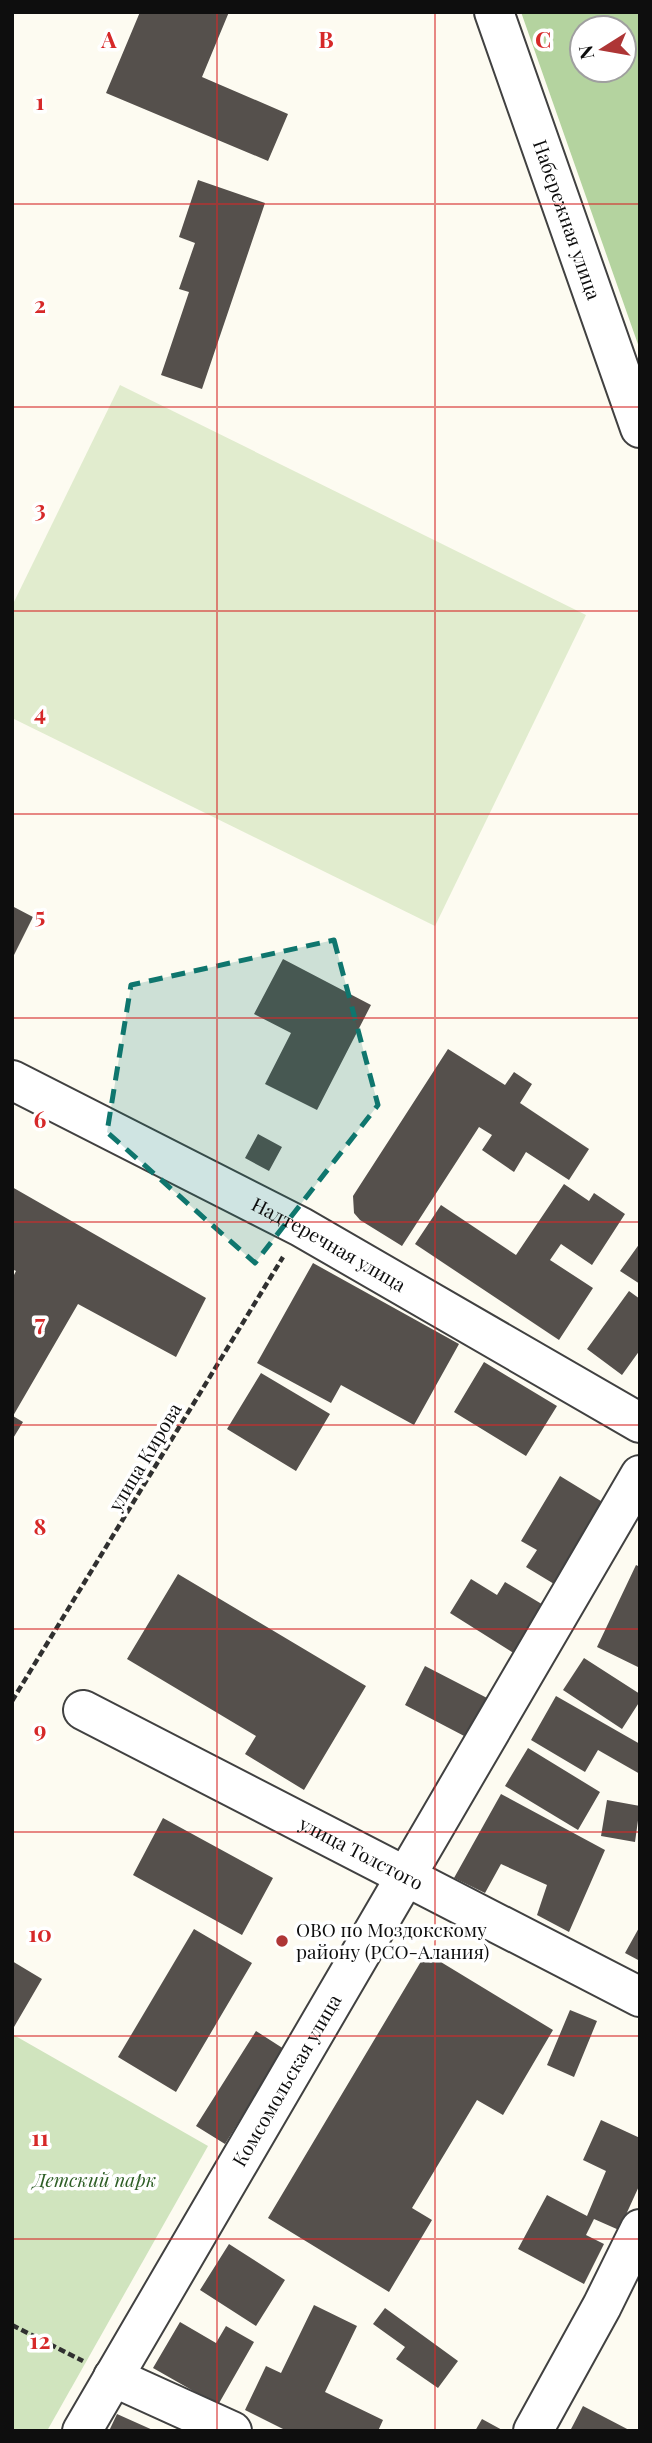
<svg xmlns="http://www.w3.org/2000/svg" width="652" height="2443" font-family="'Playfair Display',serif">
	<rect width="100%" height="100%" fill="#fdfbf1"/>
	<!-- green -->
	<path fill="#d0e4be" d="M12 2034 208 2146 47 2431H12Z"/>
	<!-- forest -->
	<path fill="#b4d39f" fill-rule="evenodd" d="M521 12H640V350ZM582 28H624V70H582Z"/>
	<!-- pitch -->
	<path fill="#e1ecce" d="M120 385 586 615 435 926 12 718V606Z"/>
	<!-- building -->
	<path fill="#55504c" d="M140 12H229L202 77 288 114 268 161 106 93Z
		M198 180 265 203 202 389 161 375 189 292 179 289 195 243 179 237Z
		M12 906 33 917 12 959Z
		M283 959 371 1005 317 1110 265 1084 291 1033 254 1014Z
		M448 1049 505 1085 514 1072 532 1084 520 1103 589 1149 569 1180 526 1152 514 1172 482 1150 492 1135 479 1127 402 1246 360 1220 354 1213 353 1196Z
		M258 1134 282 1147 269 1171 245 1158Z
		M564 1184 589 1201 594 1193 625 1214 592 1265 561 1244 550 1260 593 1288 559 1340 415 1244 441 1205 516 1255Z
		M12 1187 206 1298 176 1357 78 1304 13 1416 23 1422 12 1440V1279L16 1271 12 1269Z
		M640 1243V1284L620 1271Z
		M313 1263 459 1344 414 1425 341 1385 331 1403 257 1363Z
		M629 1291 640 1299V1350L622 1375 587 1349Z
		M484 1362 557 1406 526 1456 454 1412Z
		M261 1373 330 1414 296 1471 227 1429Z
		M560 1476 614 1509 564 1590 526 1567 537 1550 521 1541Z
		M636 1565 640 1567V1668L597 1647Z
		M178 1574 366 1686 304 1790 245 1754 256 1736 127 1659Z
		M471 1579 497 1595 505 1582 550 1609 520 1657 450 1613Z
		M584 1658 640 1694V1701L622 1729 563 1690Z
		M425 1666 489 1699 468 1738 405 1705Z
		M556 1696 640 1744V1774L598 1750 585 1772 531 1740Z
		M528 1748 600 1792 578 1830 505 1786Z
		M501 1794 605 1850 569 1932 537 1915 547 1885 501 1864 485 1893 454 1878Z
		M607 1800 640 1806 635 1842 601 1836Z
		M163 1818 273 1878 242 1935 133 1875Z
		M640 1926V1961L625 1953Z
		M194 1929 252 1963 176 2092 118 2057Z
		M426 1953 553 2030 503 2115 477 2100 412 2208 432 2220 389 2292 268 2218Z
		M12 1961 42 1979 14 2027 12 2026Z
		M570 2010 597 2021 574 2077 547 2065Z
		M256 2031 284 2049 225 2144 196 2126Z
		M601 2120 640 2138V2184L619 2230 594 2219 586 2235 604 2244 584 2284 518 2249 547 2195 587 2216 606 2171 583 2160Z
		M229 2244 285 2280 256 2326 200 2290Z
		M314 2305 357 2326 325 2392 383 2420 378 2431H287L245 2410 266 2366 281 2373Z
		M385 2308 458 2361 438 2388 396 2359 405 2347 373 2324Z
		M180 2322 216 2343 226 2326 254 2342 218 2405 153 2368Z
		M583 2406 631 2431H570Z
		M117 2414 155 2431H109Z
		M482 2419 504 2431H475Z"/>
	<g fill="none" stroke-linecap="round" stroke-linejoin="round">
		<defs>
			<g id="street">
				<path id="s1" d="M494 12 640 428"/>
				<path id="s2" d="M12 1080 301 1227 640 1423"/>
				<path id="s3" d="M83 1710 640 1997"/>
				<path d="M113 2377 232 2431"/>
				<path id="s4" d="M82 2431 640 1475"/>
				<path d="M533 2431 602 2306 640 2229"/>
			</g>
		</defs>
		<!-- street casing -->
		<use href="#street" stroke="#414141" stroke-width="42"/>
		<!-- path -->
		<path stroke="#303030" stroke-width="4.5" stroke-dasharray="7 3.5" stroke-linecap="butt" d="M12 1701 283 1257
			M12 2325 83 2361"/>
		<!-- street -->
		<use href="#street" stroke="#fff" stroke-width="38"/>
	</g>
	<!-- marked area -->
	<path fill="#0f766e" fill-opacity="0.2" stroke="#0f766e" stroke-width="5" stroke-dasharray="14 9" stroke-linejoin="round" d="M334 940 378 1105 255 1263 107 1132 131 985Z"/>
	<!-- grid -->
	<path fill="none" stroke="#d62828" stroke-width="2" stroke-opacity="0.55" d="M217 12V2431M435 12V2431M12 204H640M12 407H640M12 611H640M12 814H640M12 1018H640M12 1222H640M12 1425H640M12 1629H640M12 1832H640M12 2036H640M12 2239H640"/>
	<!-- markers -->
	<circle fill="#ae3636" stroke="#fff" stroke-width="2.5" cx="282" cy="1941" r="7"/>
	<g text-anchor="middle" stroke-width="7" stroke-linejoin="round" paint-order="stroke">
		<!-- street labels -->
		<g font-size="19" fill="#0e0e0e" stroke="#fff">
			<text dy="7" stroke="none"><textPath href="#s1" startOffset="220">Набережная улица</textPath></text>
			<text dy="7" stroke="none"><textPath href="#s2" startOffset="357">Надтеречная улица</textPath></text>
			<text transform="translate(145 1457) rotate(-59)" y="7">улица Кирова</text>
			<text dy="7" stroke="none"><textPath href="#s3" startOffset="313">улица Толстого</textPath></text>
			<text dy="7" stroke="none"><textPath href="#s4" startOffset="406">Комсомольская улица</textPath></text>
		</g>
		<!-- poi labels -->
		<g font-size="19" fill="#0e0e0e" stroke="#fff" text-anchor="start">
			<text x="296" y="1937">ОВО по Моздокскому<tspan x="296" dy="22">району (РСО-Алания)</tspan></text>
		</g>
		<!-- park labels -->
		<g font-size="19" font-style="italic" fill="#2e5e26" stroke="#fff">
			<text x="95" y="2187">Детский парк</text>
		</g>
	</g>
	<g font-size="23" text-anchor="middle" font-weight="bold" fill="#d62828" stroke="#fff" stroke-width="7" stroke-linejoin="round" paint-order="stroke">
		<text x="109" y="48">A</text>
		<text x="326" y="48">B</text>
		<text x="543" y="48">C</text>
		<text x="40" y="110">1</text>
		<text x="40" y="313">2</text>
		<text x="40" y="517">3</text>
		<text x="40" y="721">4</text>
		<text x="40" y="924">5</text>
		<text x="40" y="1128">6</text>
		<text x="40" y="1331">7</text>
		<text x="40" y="1535">8</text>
		<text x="40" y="1738">9</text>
		<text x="40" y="1942">10</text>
		<text x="40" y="2146">11</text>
		<text x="40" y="2349">12</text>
	</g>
	<!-- border -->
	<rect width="652" height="2443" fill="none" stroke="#0e0e0e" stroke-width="28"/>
	<!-- north arrow -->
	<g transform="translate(603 49) rotate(259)"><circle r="33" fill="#ffffff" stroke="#9f9f9f" stroke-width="2"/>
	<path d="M0-5L12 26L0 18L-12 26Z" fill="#ae3636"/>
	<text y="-10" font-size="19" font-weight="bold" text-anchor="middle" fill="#0e0e0e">N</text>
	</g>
</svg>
